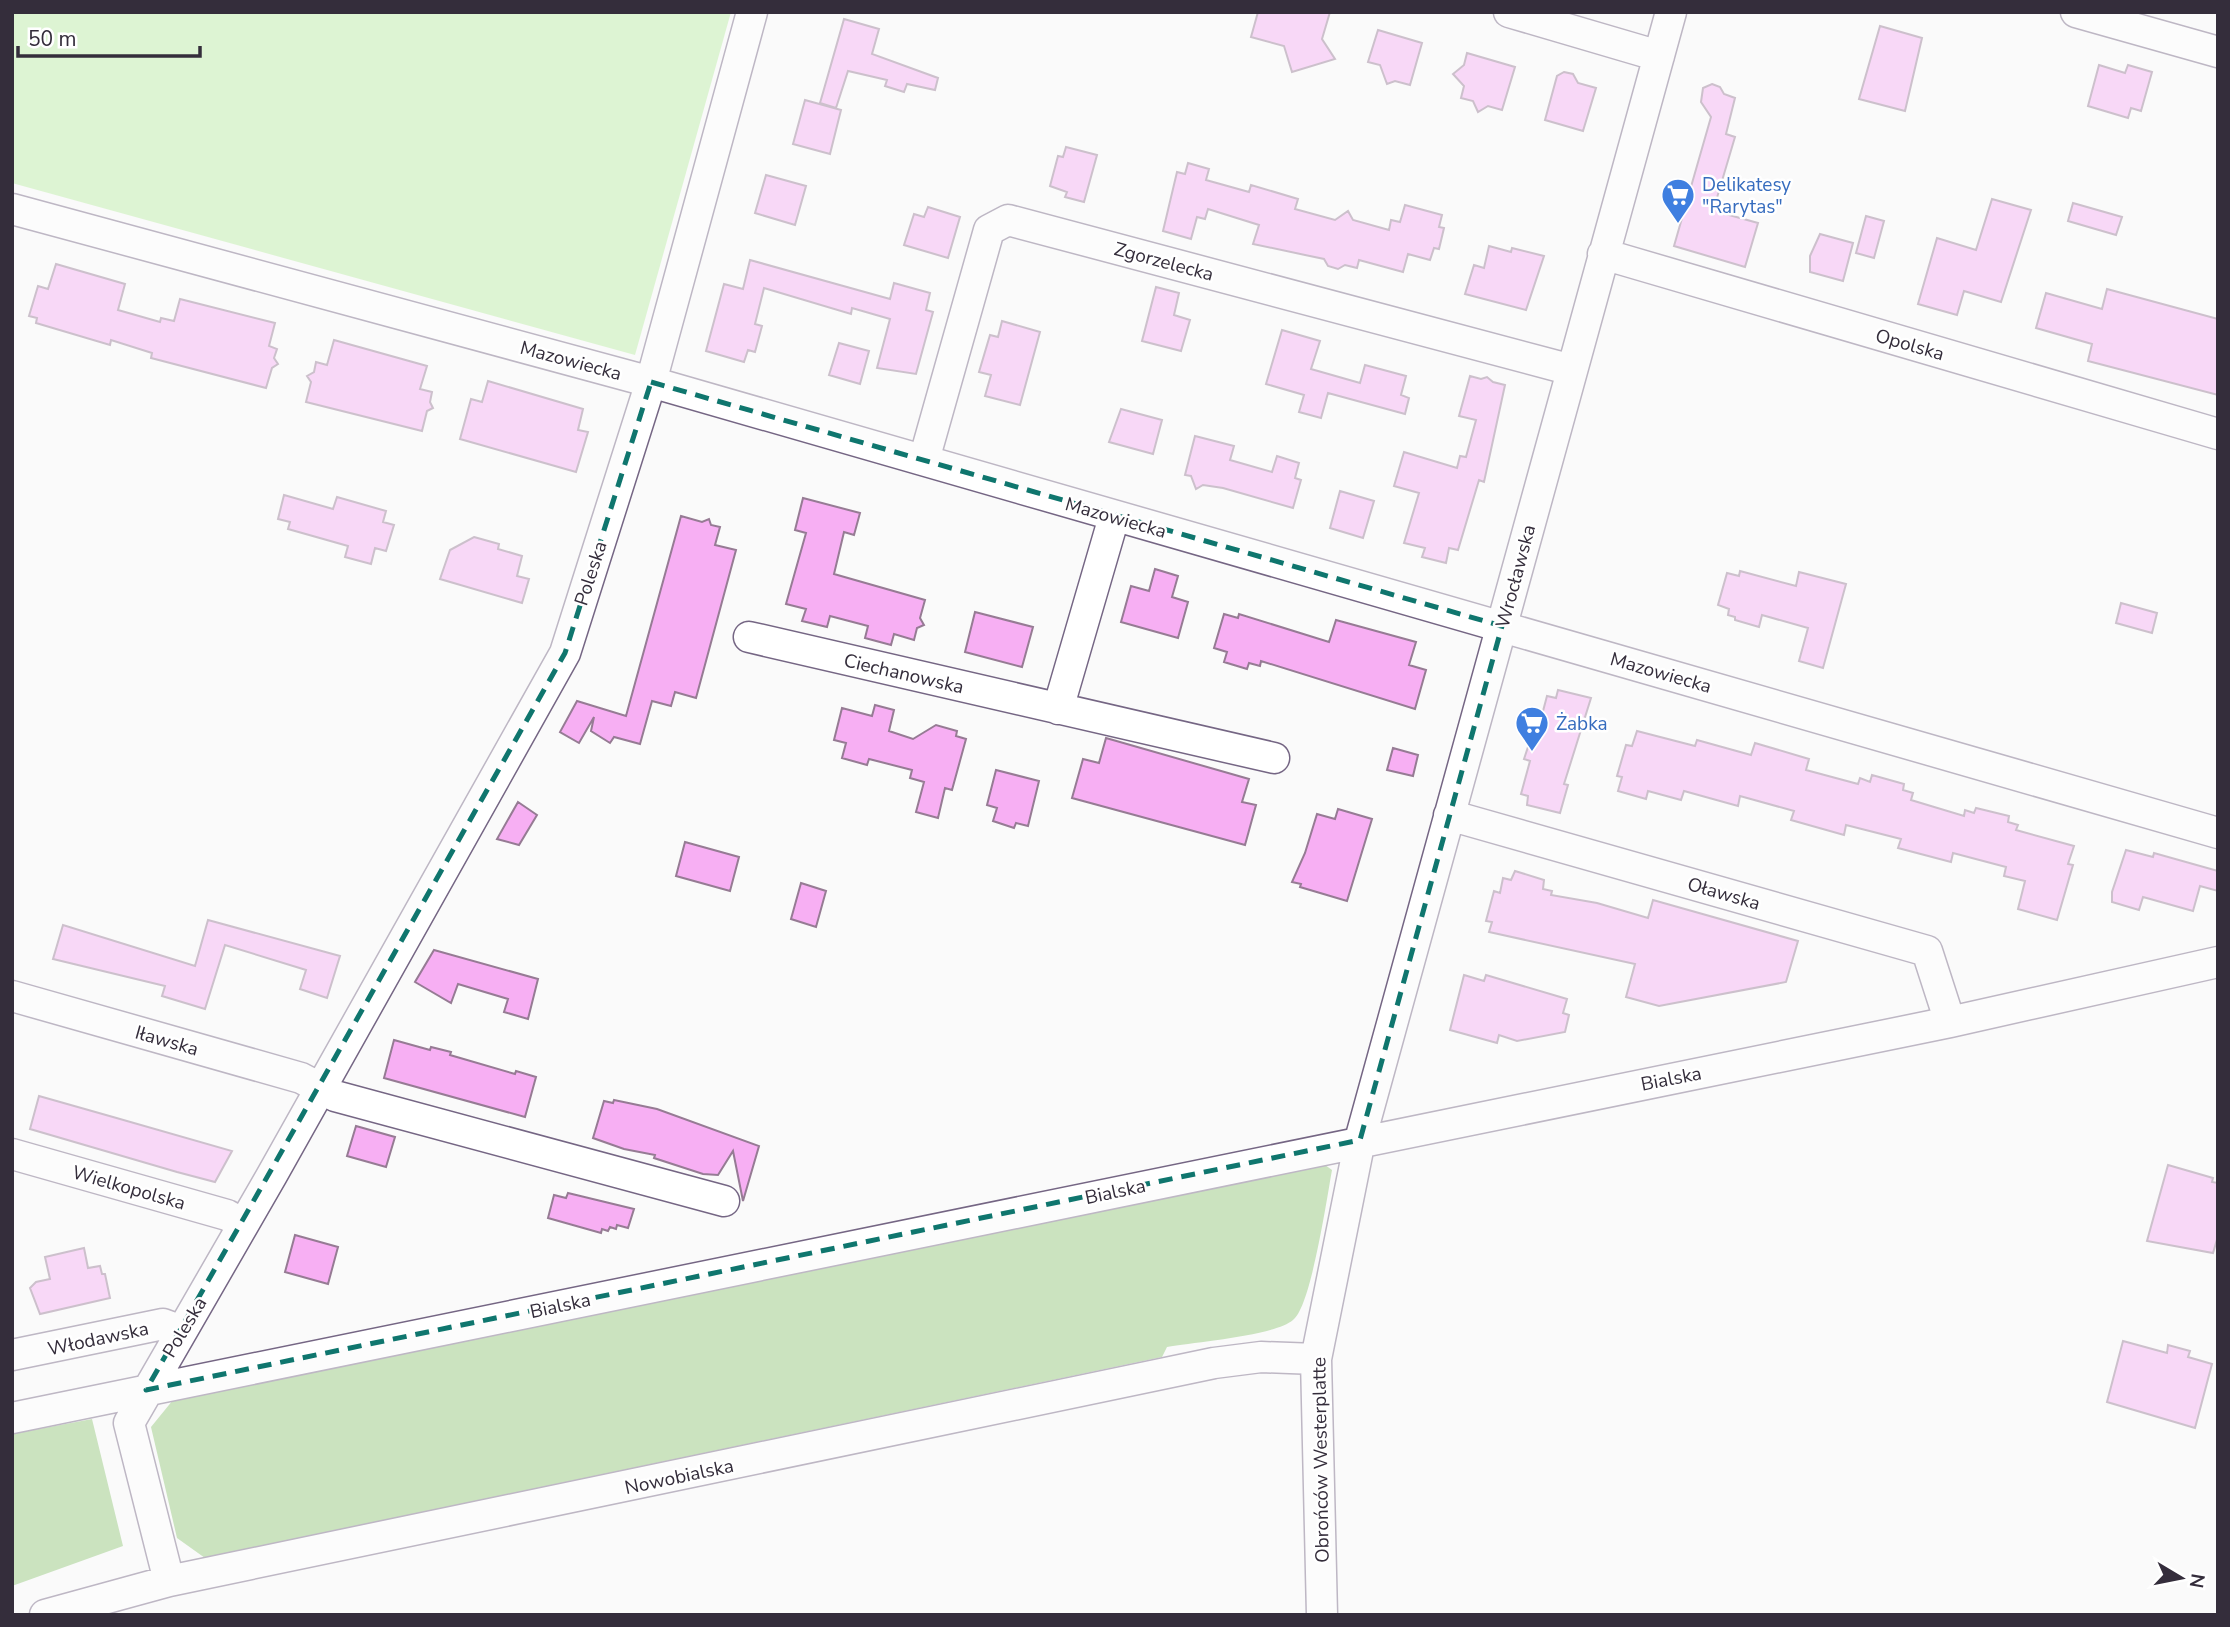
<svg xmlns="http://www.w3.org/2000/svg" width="2230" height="1627" font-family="'Nunito Sans',sans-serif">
	<rect width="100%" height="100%" fill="#fafafa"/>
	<!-- green -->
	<path fill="#bbeea4" d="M12 12H731L635 355 12 183Z"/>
	<!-- forest -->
	<path fill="#92c779" d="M1321 1162 1332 1170C1327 1197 1311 1307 1293 1320 1274 1336 1195 1342 1167 1347L1162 1357 205 1558 177 1538 151 1427 173 1400Z
		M92 1419 123 1546 12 1586V1434Z"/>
	<!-- building -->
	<path fill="#f7aff3" stroke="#967b94" stroke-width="2" d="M1258 12H1330L1322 39 1335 59 1292 72 1284 46 1251 37Z
		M844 19 879 29 872 54 938 78 935 90 907 84 904 92 885 86 887 80 848 71 836 108 820 103Z
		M1880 26 1922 38 1905 111 1859 99Z
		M1378 30 1422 43 1410 85 1395 81 1387 84 1380 65 1368 62Z
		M1467 53 1515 67 1502 110 1488 106 1478 112 1473 101 1461 98 1464 86 1453 74 1464 65Z
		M2099 65 2125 73 2128 65 2152 72 2141 111 2131 108 2128 118 2088 106Z
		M1564 72 1573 74 1578 83 1596 88 1583 131 1545 120 1557 76Z
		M1712 84 1720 87 1724 94 1735 98 1726 134 1735 137 1716 201 1725 204 1722 213 1758 223 1745 267 1674 246 1711 117 1701 102 1703 88Z
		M805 100 841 110 830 154 793 144Z
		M1066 147 1097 155 1084 202 1065 197 1067 192 1050 186 1058 156 1063 157Z
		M1188 163 1209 169 1206 180 1249 192 1251 185 1298 199 1295 209 1335 220 1348 211 1353 220 1389 230 1391 220 1400 222 1405 205 1442 215 1439 227 1444 228 1439 249 1434 248 1430 260 1408 254 1403 272 1359 260 1357 268 1345 265 1338 269 1328 266 1324 259 1253 244 1259 225 1208 209 1205 219 1197 217 1191 239 1163 231 1177 172 1185 174Z
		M766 175 806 186 795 225 755 213Z
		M1992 199 2031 210 2001 302 1964 291 1957 315 1918 304 1937 238 1976 250Z
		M2073 203 2122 217 2116 235 2068 221Z
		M928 207 960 217 948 258 904 245 914 214 924 217Z
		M1866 216 1884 221 1874 258 1856 253Z
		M1820 234 1853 243 1843 281 1810 272V256Z
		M1489 246 1511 252 1512 248 1544 256 1526 310 1465 294 1474 265 1484 268Z
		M750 260 890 299 894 283 930 293 926 310 933 312 916 374 877 368 890 319 852 308 851 314 764 288 755 324 762 326 755 352 748 350 744 362 706 351 724 284 743 289Z
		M56 264 125 284 118 310 160 322 161 318 174 321 180 299 275 323 269 346 277 349 274 358 278 364 272 368 266 388 151 358 152 353 111 340 110 345 36 323 37 318 29 316 38 286 48 289Z
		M1156 287 1179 293 1174 315 1190 320 1181 351 1142 341Z
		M2107 289 2218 319V395L2088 361 2092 344 2036 328 2046 293 2102 309Z
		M1002 321 1040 332 1020 405 985 396 991 375 979 372 990 335 998 337Z
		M1282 330 1320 341 1311 369 1360 383 1365 365 1406 376 1401 395 1409 398 1405 414 1328 393 1321 418 1299 412 1304 395 1266 384Z
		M334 340 427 366 420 389 432 392 430 402 433 408 427 411 422 431 306 402 311 382 307 376 314 372 316 362 327 365Z
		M839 343 869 351 860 384 829 375Z
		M1470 376 1481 379 1487 377 1493 382 1505 385 1484 482 1479 480 1458 550 1449 548 1446 563 1422 557 1425 548 1404 543 1419 493 1394 486 1404 452 1457 468 1460 456 1466 457 1476 420 1459 416Z
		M488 381 583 409 578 430 588 432 576 472 460 439 471 399 482 402Z
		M1121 409 1162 420 1153 454 1109 442Z
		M1195 436 1234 446 1230 460 1272 472 1277 456 1299 463 1295 478 1301 480 1293 508 1223 488 1203 485 1196 489 1191 476 1185 475Z
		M1340 491 1374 501 1363 538 1330 528Z
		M284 495 333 509 337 497 386 511 383 522 394 525 386 551 375 548 371 564 345 557 348 546 288 529 290 522 278 519Z
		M803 498 860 513 854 535 844 532 834 574 925 600 920 618 924 625 917 628 914 640 894 634 891 645 865 638 868 626 830 616 827 627 802 621 806 609 786 604 806 533 795 530Z
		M681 516 702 522 709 519 711 525 720 527 715 545 736 550 696 698 675 692 671 706 652 701 640 744 614 737 610 743 591 731 594 717 579 743 560 732 577 701 626 716Z
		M474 537 499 544 498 549 522 556 517 576 529 579 522 603 440 579 450 550Z
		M1155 569 1178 576 1172 597 1188 602 1178 638 1121 622 1131 586 1149 591Z
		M1740 571 1796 586 1799 572 1846 584 1823 668 1799 661 1808 628 1762 615 1759 627 1735 620V617L1728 615 1729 609 1718 605 1727 573 1739 576Z
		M2121 603 2157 613 2152 633 2116 623Z
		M975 612 1033 627 1022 667 965 652Z
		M1224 614 1238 618 1239 614 1329 642 1336 620 1416 642 1409 665 1426 670 1415 709 1261 661 1260 666 1249 663 1247 669 1224 662 1227 652 1214 648Z
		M1558 690 1591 698 1564 784 1568 785 1560 813 1527 805 1528 796 1521 794 1530 761 1524 759 1534 729 1538 730 1547 696 1556 698Z
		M875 705 894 710 889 731 913 739 936 725 957 731 956 736 966 739 952 790 945 788 938 818 916 812 924 782 910 778 912 770 869 759 867 765 842 758 846 743 834 740 842 708 872 716Z
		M1637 731 1695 746 1697 740 1751 755 1755 743 1809 759 1806 770 1858 784 1860 778 1870 782 1872 775 1904 784 1903 790 1913 793 1911 800 1964 816 1965 810 1974 813 1976 808 2009 816 2008 822 2018 825 2016 830 2074 846 2068 864 2073 865 2057 920 2018 909 2025 881 2004 876 2006 867 1953 853 1951 862 1898 848 1901 839 1846 825 1844 835 1791 820 1794 811 1740 796 1738 806 1684 791 1681 800 1648 791 1646 799 1618 791 1622 777 1617 776 1626 745 1632 746Z
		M1106 738 1249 779 1242 802 1256 805 1245 845 1072 798 1083 759 1099 763Z
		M1393 748 1418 755 1413 776 1387 770Z
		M996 770 1039 781 1028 826 1016 823 1014 828 993 821 997 808 987 805Z
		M518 802 537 815 519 845 497 839Z
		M1338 809 1372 819 1347 901 1300 887 1301 884 1292 882 1305 853 1317 814 1335 819Z
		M685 842 739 857 730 891 676 876Z
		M2126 850 2153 857 2154 853 2218 871V891L2200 886 2193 911 2143 897 2139 910 2112 902V892Z
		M1515 871 1544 880 1543 889 1552 891 1551 895 1597 903 1648 918 1653 900 1798 941 1786 982 1659 1006 1626 997 1635 964 1489 932 1492 922 1486 921 1494 891 1500 893 1503 878 1511 880Z
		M801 883 826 891 816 927 791 919Z
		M208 920 340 956 327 998 300 989 306 970 225 945 205 1009 162 996 165 986 53 959 63 925 195 966Z
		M434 950 538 979 528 1019 504 1012 508 999 458 984 451 1003 415 982Z
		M1464 975 1484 981 1486 975 1567 999 1563 1013 1569 1015 1565 1032 1517 1041 1499 1035 1497 1043 1450 1030Z
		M394 1040 430 1050 431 1047 451 1052 450 1055 515 1074 516 1071 536 1077 525 1117 384 1078Z
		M39 1096 113 1117 232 1151 215 1182 177 1172 30 1129Z
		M614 1100 657 1109 759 1146 743 1201 733 1151 718 1175 703 1174 654 1158 655 1155 624 1149 593 1138 604 1101 613 1103Z
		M356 1126 395 1137 386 1167 347 1156Z
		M2168 1165 2213 1178 2212 1182 2218 1183V1236L2213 1253 2147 1241Z
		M568 1193 634 1209 628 1228 617 1225 616 1229 610 1227 608 1231 602 1229 601 1233 548 1218 554 1195 566 1198Z
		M295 1235 338 1247 328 1284 285 1272Z
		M84 1248 88 1268 100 1266 102 1274H105L110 1298 40 1314 30 1288 36 1282 50 1279 45 1257Z
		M2123 1341 2167 1353 2168 1345 2190 1351 2188 1357 2212 1364 2195 1428 2107 1402Z"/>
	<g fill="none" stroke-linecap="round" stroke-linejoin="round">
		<defs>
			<path id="street" d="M1509 12 1659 56
				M2076 12 2218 52
				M12 209 651 382 2218 833
				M1603 254 2218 434
				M924 460 989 230 1008 220 1572 370
				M749 637 1274 758
				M1058 709 1114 517
				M1449 815 1927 951 1950 1022
				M12 996 301 1078 335 1096 724 1201
				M12 1154 227 1215 243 1224
				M12 1355 163 1324 182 1331
				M12 1418 1950 1022 2218 962
				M169 1581 129 1423 272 1175 565 653 651 382 752 12
				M45 1615 169 1581 1214 1363 1261 1357 1316 1359
				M1322 1615 1316 1359 1360 1140 1671 12"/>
		</defs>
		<!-- street casing -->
		<use href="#street" stroke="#756684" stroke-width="33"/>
		<!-- street -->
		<use href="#street" stroke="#fff" stroke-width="30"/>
	</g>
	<!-- marked area -->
	<path d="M0 0H2230V1627H0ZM651 382 1502 626 1360 1140 146 1390 565 653Z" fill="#fafafa" fill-opacity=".55" fill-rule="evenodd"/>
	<path fill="none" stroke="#0f766e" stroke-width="5" stroke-dasharray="14 9" stroke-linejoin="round" d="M651 382 1502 626 1360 1140 146 1390 565 653Z"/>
	<!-- icons -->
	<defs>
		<symbol id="supermarket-pin" viewBox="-11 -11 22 30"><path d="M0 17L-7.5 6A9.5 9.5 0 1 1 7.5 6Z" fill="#3f7fe0" stroke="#fff"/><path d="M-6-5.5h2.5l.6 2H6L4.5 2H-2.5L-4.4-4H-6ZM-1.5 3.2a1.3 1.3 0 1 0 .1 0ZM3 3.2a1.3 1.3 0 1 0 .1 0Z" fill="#fff"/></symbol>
	</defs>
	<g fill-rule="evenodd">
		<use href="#supermarket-pin" x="1659" y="176" width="38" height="52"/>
		<use href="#supermarket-pin" x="1513" y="704" width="38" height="52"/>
	</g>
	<g text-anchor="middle" stroke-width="5" stroke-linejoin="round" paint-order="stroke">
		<!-- shop labels -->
		<g font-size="19" fill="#366cbe" stroke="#fff" text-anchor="start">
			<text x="1702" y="191">Delikatesy<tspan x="1702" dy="22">"Rarytas"</tspan></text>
			<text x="1556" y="730">Żabka</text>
		</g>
		<!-- street labels -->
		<g font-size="19" fill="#342d3b" stroke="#fff">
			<text transform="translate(1164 261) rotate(15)" y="7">Zgorzelecka</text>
			<text transform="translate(1910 344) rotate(16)" y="7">Opolska</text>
			<text transform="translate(571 360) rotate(15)" y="7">Mazowiecka</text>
			<text transform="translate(1116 517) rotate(16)" y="7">Mazowiecka</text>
			<text transform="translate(590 573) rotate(-72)" y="7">Poleska</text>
			<text transform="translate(1515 576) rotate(-75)" y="7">Wrocławska</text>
			<text transform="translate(1661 672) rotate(16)" y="7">Mazowiecka</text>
			<text transform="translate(904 673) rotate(13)" y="7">Ciechanowska</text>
			<text transform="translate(1724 893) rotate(16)" y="7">Oławska</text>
			<text transform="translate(167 1040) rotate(16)" y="7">Iławska</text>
			<text transform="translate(1671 1078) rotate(-11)" y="7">Bialska</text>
			<text transform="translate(129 1187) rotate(16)" y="7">Wielkopolska</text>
			<text transform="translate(1115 1191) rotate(-12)" y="7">Bialska</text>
			<text transform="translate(560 1305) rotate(-12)" y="7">Bialska</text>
			<text transform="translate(184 1327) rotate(-59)" y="7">Poleska</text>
			<text transform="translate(98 1338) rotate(-12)" y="7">Włodawska</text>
			<text transform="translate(1320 1460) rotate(-91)" y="7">Obrońców Westerplatte</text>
			<text transform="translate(679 1476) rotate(-12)" y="7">Nowobialska</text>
		</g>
	</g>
	<!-- border -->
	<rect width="2230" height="1627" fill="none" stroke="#342d3b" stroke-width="28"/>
	<!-- north arrow -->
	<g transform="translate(2181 1578) rotate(100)" stroke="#ffffff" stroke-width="5" paint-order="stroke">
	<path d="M0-5L12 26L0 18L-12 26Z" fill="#342d3b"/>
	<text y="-10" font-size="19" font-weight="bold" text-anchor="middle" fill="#342d3b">N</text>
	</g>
	<!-- scale -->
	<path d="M18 46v10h182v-10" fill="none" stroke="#342d3b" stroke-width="3.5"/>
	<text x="28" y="46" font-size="21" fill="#342d3b" stroke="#ffffff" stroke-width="5" paint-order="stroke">50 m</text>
</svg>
